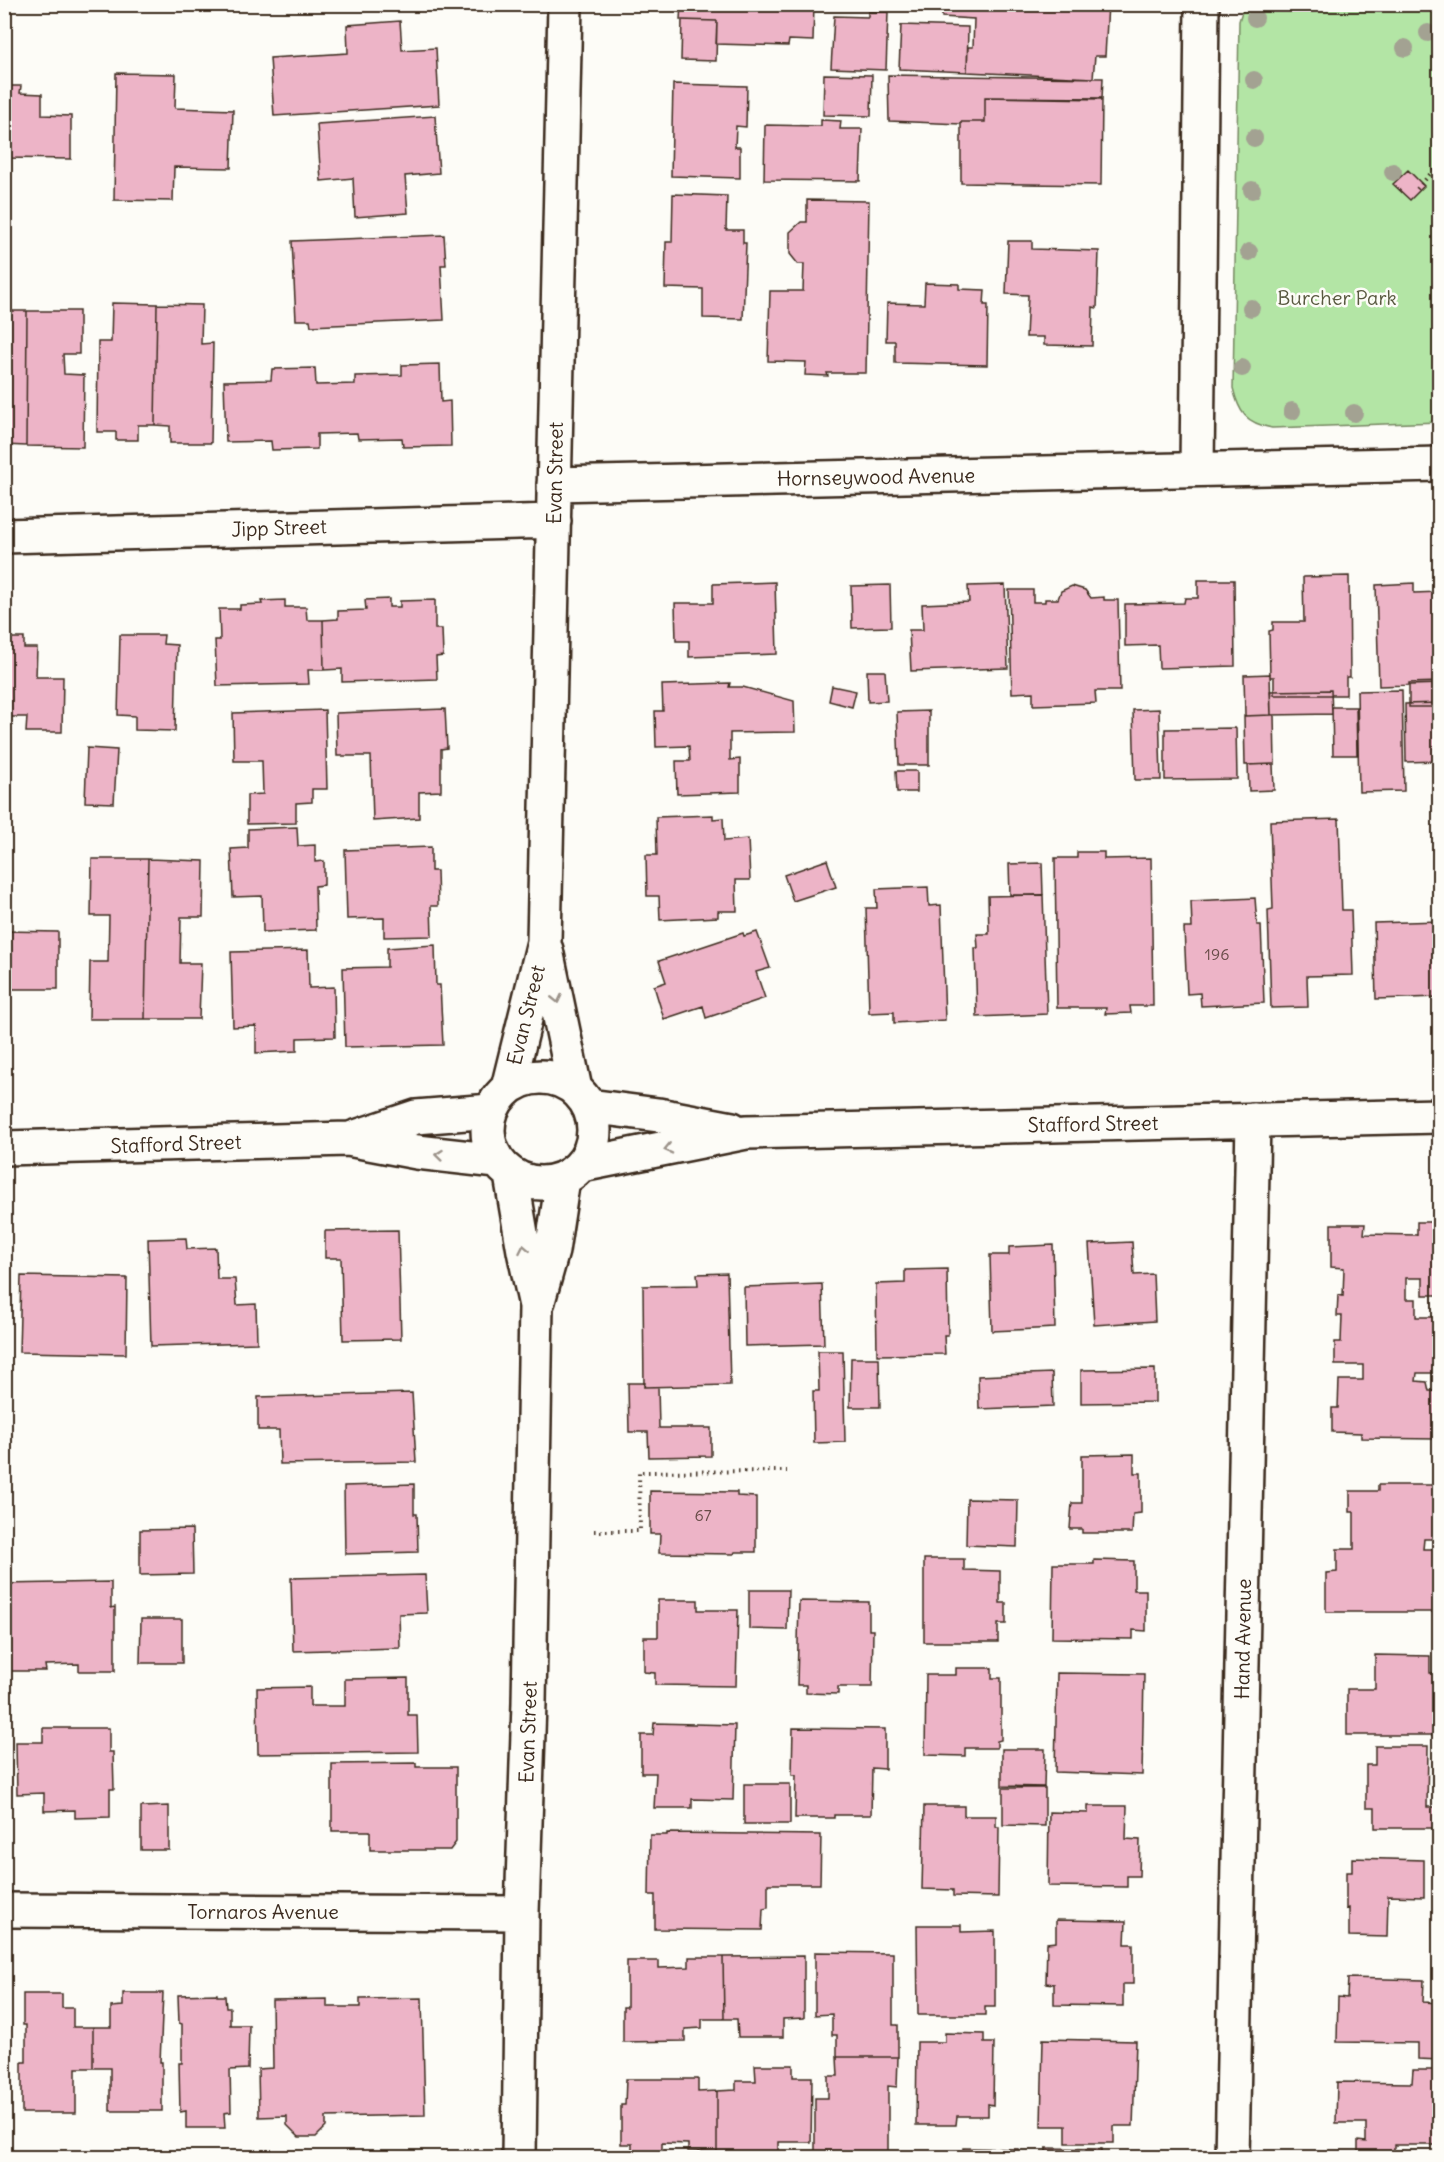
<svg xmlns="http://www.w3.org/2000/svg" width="1444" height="2162" font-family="Delius,sans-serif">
	<rect width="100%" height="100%" fill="#fdfcf7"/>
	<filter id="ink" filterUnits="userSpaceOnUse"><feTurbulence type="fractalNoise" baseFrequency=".0167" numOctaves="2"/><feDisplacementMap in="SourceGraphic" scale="12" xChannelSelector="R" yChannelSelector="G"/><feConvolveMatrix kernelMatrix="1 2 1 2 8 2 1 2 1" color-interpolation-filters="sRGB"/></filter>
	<g filter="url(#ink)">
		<!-- green -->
		<path fill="#b3e5a5" stroke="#778862" stroke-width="1.5" d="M1244 5H1439V422L1272 428C1246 423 1239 413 1233 388L1239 21Z"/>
		<!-- building -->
		<path fill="#edb4c7" stroke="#3b2a1e" stroke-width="1.5" d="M681 4H814L813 41 789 40 788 46 716 44 717 21 680 20Z
			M942 4H1108L1105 56H1095L1093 78 967 72 968 47H973L974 19 942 17Z
			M868 12H888L886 70 831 68 834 16 868 17Z
			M682 20 717 21 716 61 681 60Z
			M400 21 402 50 436 48 439 105 274 116 270 58 348 53 347 25Z
			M901 25 968 27 967 72 899 69Z
			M116 73 176 74 175 108 233 110 231 168 174 167 173 201 114 200Z
			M824 74 872 75 871 116 823 115Z
			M888 75 1103 78 1102 99 985 97V122H961V124L889 121Z
			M673 84 747 86 746 127 736 126 735 147H740V178L671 176Z
			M4 86H21L20 93 42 94V115L71 116V159L4 158Z
			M985 97 1102 98 1101 185 961 183V122H985Z
			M435 116 439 173 405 176 408 213 355 217 353 178 321 181 317 124Z
			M821 120 841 121 840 129H862L860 181 764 180 765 125 821 126Z
			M1408 170 1424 186 1410 200 1393 184Z
			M673 194 727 196 726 230H743V243H746L743 319 703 318V289L665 288 666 242H672Z
			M807 200 869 201 866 373H827L828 376 805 375 806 362 768 361 770 291H803L804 264H798L790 254V232L801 222H807Z
			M444 235 446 265H441L444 320 311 326 310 320H296L292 241Z
			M1008 241H1032V249L1099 251 1097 308 1093 307 1092 346 1044 345V337H1026L1028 295 1006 294Z
			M925 283 959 284V289L985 290 984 305H988L987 365 895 363V341H886L887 303 924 304Z
			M112 303 157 304 155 425H138V440H116V432H97L98 342H111Z
			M157 304 202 305 201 344 213 343 211 443H170V426L155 425Z
			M4 311H27L26 446 4 445Z
			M27 311H79V354H63L64 374 84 375 83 447 26 446Z
			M440 364 441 402 450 401 451 446 403 447 402 438 358 439 357 433 317 434V449L272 450 271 441 226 442 224 381 271 380 272 369 315 368 316 385 355 384V376L402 375V365Z
			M1349 576 1350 677H1346V695H1274V677H1270L1269 631 1273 630V622H1304L1303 577Z
			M1198 580H1234L1235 666 1159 668 1158 645 1125 646V604L1184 603 1185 598H1198Z
			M775 582 777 654 689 657V641H676L675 603H713V584Z
			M1414 583V593L1440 592V684L1379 686 1376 585Z
			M890 585 891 627 852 628 851 586Z
			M1005 585 1008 668 911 671 909 630H923L922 604 969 602 968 586Z
			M1072 586 1085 590 1091 598 1104 597V600H1118L1120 691H1095L1096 703 1033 705V692L1012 693 1009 590H1033V602H1045V599H1058L1061 591Z
			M389 599V607H400V601L435 600V629H442L443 656 436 657 437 679 342 682V669L324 670 323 620 338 619V611L366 610 365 600Z
			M285 600V607H306L307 620H323L324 670H308L309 684 217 686 215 640H220L219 609H240V605L262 604 261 601Z
			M120 635H164L163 644 177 645 175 731 135 730V716L118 715Z
			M4 638H24V648H37L36 677H63L62 732H26L27 717H4Z
			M867 671H885L887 701 868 702Z
			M1270 674 1271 715 1245 716 1244 675Z
			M1440 682V707H1409V683Z
			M730 683 729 687H743L794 701 795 732 730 733V760L740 759V792L677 794 676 761H690L689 746 656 747 655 711H663L662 685Z
			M832 686 856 691 852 707 829 701Z
			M1331 690 1332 714 1271 715 1270 691Z
			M1402 690 1404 791 1359 792 1357 691Z
			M1440 703V773H1438V761L1406 762 1405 704Z
			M1332 707H1356L1357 755H1333Z
			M445 709 447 748 441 749V791L419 792V818L373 821 371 756H337L336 713Z
			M1159 709 1161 780H1135L1133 710Z
			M325 710 327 789H312V802L296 803V823L247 824V795L263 794 262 761H234L233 713Z
			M929 711V765H899L897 712Z
			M1271 715H1274L1275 764 1245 765 1244 716Z
			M1236 728 1237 779 1165 780V729Z
			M87 748 117 750 114 803 85 802Z
			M1273 764 1274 790 1249 791 1248 765Z
			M896 771H917V792H897Z
			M713 815V819L723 818 724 841 748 839 750 880H736L737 911H718V917L660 920 659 896H647L646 855H657L656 817Z
			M1339 819 1342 910H1351L1353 975 1307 976 1308 1007 1271 1008 1268 910 1273 909 1270 821Z
			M297 827 298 846 315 845V862L324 861V885L315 886 316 930 263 932 262 896 233 897 231 849 248 848V829Z
			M431 847V871H437L438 906H431L432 936 384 937V918L347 919 345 850Z
			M1077 852H1104V859L1151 858 1153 1006H1130L1131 1013 1105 1014 1106 1008H1057L1055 858H1077Z
			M92 859H148L145 1019H89L90 962H108L109 916H91Z
			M148 859 204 861 203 917H181L180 963H201L199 1019H145Z
			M827 860 836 887 793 901 784 875Z
			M1042 863 1043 895H1010L1009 864Z
			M928 887 929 906 941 905 945 1020 894 1023V1012L869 1013 866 908H877L876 889Z
			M1043 895 1047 1014 977 1017 975 948H978L977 934H989L988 896Z
			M1255 898 1257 925H1261L1264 1003 1201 1006 1200 993 1187 994 1184 928H1192L1191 901Z
			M1440 921V997L1376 999 1374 923Z
			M4 931 58 932V989H4Z
			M757 932 770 968 756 972 765 998 706 1018 703 1006 664 1019 654 986 666 982 659 961 743 933 744 936Z
			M435 945 436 985H440L443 1045 345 1047 343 968 387 967V948Z
			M308 950 309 988 334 987 335 1037 297 1038V1051L256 1053V1026L233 1027 231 952Z
			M1417 1222H1440V1295H1423V1278H1406V1299H1416V1317H1437L1436 1373H1417L1416 1381 1427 1382 1429 1391H1436L1435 1439 1361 1438V1433L1332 1432V1408H1338L1339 1380H1363V1365H1335V1342H1341L1342 1316H1337L1338 1295 1343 1296 1344 1268 1331 1267V1224H1365L1364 1234 1417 1235Z
			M398 1230 401 1339 343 1340 341 1258H325V1231Z
			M186 1238 187 1249 216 1248 217 1279H235L237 1305 256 1304 257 1343 151 1346 148 1239Z
			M1132 1242 1134 1275 1153 1274 1155 1321 1094 1325 1089 1244Z
			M1053 1245 1055 1328 992 1331 990 1255H1009V1247Z
			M947 1269 948 1335H944L945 1354 877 1355 876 1284 905 1283V1270Z
			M727 1273 730 1385 644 1387 643 1286 698 1285 697 1274Z
			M21 1276 127 1278 126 1354 19 1352Z
			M822 1284 824 1344 745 1346 744 1287Z
			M818 1351H843L845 1442 814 1443 813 1391H819Z
			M851 1358H879L880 1407H850Z
			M1155 1369V1402L1081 1403V1370Z
			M1052 1373 1053 1406 979 1409 978 1376Z
			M628 1383H645L644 1387H658L659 1428H711V1456L649 1457 648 1432H629Z
			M412 1393 416 1462 280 1464 279 1430H258V1397Z
			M1134 1454V1473H1141V1513L1133 1514 1132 1533H1082V1529H1070L1072 1503H1082V1455Z
			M414 1484V1514H417L418 1552 345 1554 344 1486Z
			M1378 1485H1440V1539H1424L1423 1549H1440V1612H1326V1573L1337 1572V1549H1354V1512H1350V1491H1378Z
			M650 1491 737 1492V1496L756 1497V1552H735L734 1554 659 1553 660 1534H650Z
			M967 1499 1018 1500 1017 1547 966 1545Z
			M192 1529 193 1574 140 1575V1530Z
			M924 1559H964V1570L1000 1571V1603H1006V1624H998V1642H924Z
			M1094 1560 1134 1561V1590H1146V1631L1133 1630V1639L1052 1638 1053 1564H1094Z
			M425 1575 427 1613 399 1614 400 1648 293 1651 291 1578Z
			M111 1582V1608L115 1607V1671H79V1664L45 1665 46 1671H8V1664H4V1584Z
			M749 1590H788L787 1630 749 1629Z
			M658 1600H698V1610H738L736 1686 655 1685V1673L644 1672V1637H658Z
			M799 1601 869 1602V1630H873L872 1687H838V1694L806 1693V1685H797Z
			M141 1619H182V1663H140Z
			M1375 1655 1430 1656V1673H1440V1735H1347V1689H1375Z
			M956 1668H992V1678H1001V1740L997 1741V1748H965V1756L925 1755 926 1675H956Z
			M1057 1673 1144 1674 1142 1775 1055 1772Z
			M408 1678V1715H417L418 1752 258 1754 257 1688 310 1687V1706H345V1679Z
			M654 1723 735 1725 733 1800 692 1799V1808H654L656 1773H641V1735H653Z
			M43 1728H109V1752H113L114 1789H110V1817L75 1818V1810L44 1811V1793L17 1794 16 1742H43Z
			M793 1728 885 1729V1769L872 1768 871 1815H834V1818H795L796 1775H792Z
			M1375 1746H1428L1427 1807H1437V1828H1375V1808H1366V1765H1375Z
			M1002 1749H1045L1044 1787 1002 1786Z
			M416 1763V1767H456V1842L450 1850H370V1831H332V1764Z
			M744 1784H790V1824H744Z
			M1003 1788H1045V1826L1003 1825Z
			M169 1806V1850H141V1807Z
			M924 1806H964V1816H996V1827H999L998 1897 953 1896V1890L922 1889Z
			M1088 1806H1127L1126 1839 1140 1840 1139 1876H1127V1887L1048 1886 1049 1812 1088 1813Z
			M667 1833 821 1835 820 1884H768V1908L763 1909 762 1930 655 1929V1895H649L650 1835H667Z
			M1352 1858 1424 1860V1897L1388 1896 1387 1937 1349 1936V1908L1346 1909V1872H1352Z
			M1056 1920 1126 1921 1125 1944H1133V1984H1123V2006L1054 2005V1984L1046 1983 1047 1943 1056 1942Z
			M917 1925H961V1932L995 1931V2007H985V2015H918Z
			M815 1952 893 1953V2025H898V2057H837V2035H832V2014L815 2015Z
			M804 1956V2018L783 2019V2037H738L737 2019H724L723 1957Z
			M689 1957H723L724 2019H702V2028L685 2029V2041L623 2042V2007H627V1961H659V1968L689 1967Z
			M1348 1978 1424 1980 1423 2002 1440 2003V2060L1418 2059V2043L1337 2042 1338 1997 1347 1998Z
			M123 1993H163L160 2062H162V2111H110V2068H93V2027H111V2007L123 2006Z
			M23 1994H62V2008H73V2027H93V2068H76V2113H22V2062H26V2025H23Z
			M217 1994V1996H225L226 2008H230V2025H249L248 2069 230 2070 231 2112 224 2113 225 2128H186V2111L180 2112 179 2063H182V2024L179 2023 178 1995Z
			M422 1998 425 2115 326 2117V2127L316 2137H299L287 2125V2116L259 2117 258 2069 273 2068 272 2000 327 1999V2007H360V1999Z
			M945 2033 984 2034V2043H994L993 2105 988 2104V2116H957L956 2125H916L917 2042H945Z
			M1043 2039 1136 2041 1133 2126H1114V2143H1066V2126H1041Z
			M837 2057H898L897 2087 888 2086V2156H815V2098H828V2076H838Z
			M755 2065H793V2077H812L811 2142H778V2158H743V2152H717V2091L736 2090V2081H756Z
			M1413 2070H1440V2145H1394V2158H1358V2141L1366 2142V2123H1336L1337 2082 1412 2083Z
			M626 2079H698V2092L717 2091V2152L688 2151V2144L662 2143V2158H632V2144H621V2105H625Z
			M963 2148 1019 2149V2158H963Z
			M1046 2148 1102 2149V2158H1046Z"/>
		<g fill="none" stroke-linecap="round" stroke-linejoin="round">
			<defs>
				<path id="minor" d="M1197 469 1202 4
					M554 484 1440 464
					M4 536 554 521
					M546 950 575 1089
					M488 1130a53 53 0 1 1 106 0a53 53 0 1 1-106 0Z
					M508 1088 544 942 565 4
					M589 1106 658 1115 732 1129
					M353 1138 416 1117 491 1111
					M4 1148 348 1139 417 1152 497 1161
					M581 1165 746 1132 1440 1116
					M511 1175 524 1251 536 1306 529 1703 522 1913 519 2158
					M538 1301 552 1251 563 1179
					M4 1910 522 1913
					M1232 2158 1253 1120"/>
			</defs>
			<!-- minor casing -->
			<use href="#minor" stroke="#3b2a1e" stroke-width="38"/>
			<!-- path -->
			<path stroke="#3b2a1e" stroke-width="4" stroke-dasharray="1.5 4.5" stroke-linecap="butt" d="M1417 189 1440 163
				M594 1531H640L639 1472 787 1471"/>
			<!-- minor -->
			<use href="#minor" stroke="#fdfcf7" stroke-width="33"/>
		</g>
		<!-- trees -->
		<g fill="#a3a292">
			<circle cx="1255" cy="18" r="9"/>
			<circle cx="1428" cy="33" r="9"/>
			<circle cx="1405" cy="48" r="9"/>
			<circle cx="1254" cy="80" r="9"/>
			<circle cx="1254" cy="138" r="9"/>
			<circle cx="1393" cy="172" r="9"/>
			<circle cx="1252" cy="190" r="9"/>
			<circle cx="1249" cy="252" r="9"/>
			<circle cx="1251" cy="308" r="9"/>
			<circle cx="1242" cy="368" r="9"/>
			<circle cx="1292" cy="411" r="9"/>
			<circle cx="1354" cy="413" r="9"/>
		</g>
		<!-- one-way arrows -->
		<defs><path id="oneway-chevron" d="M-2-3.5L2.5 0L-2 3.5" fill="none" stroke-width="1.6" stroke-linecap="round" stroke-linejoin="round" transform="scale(1.5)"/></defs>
		<g stroke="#9c938a">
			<use href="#oneway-chevron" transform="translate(557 999) rotate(77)"/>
			<use href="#oneway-chevron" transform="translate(668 1149) rotate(167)"/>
			<use href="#oneway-chevron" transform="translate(439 1155) rotate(-174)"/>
			<use href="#oneway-chevron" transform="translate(524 1249) rotate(-101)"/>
		</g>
	</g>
	<g text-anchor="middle" stroke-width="5" stroke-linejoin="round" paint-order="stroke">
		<!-- number labels -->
		<g font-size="16" fill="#684c48">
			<text x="1217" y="960">196</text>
			<text x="703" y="1521">67</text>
		</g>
		<!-- park labels -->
		<g font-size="20" fill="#595940" stroke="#fdfcf7">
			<text x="1337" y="305">Burcher Park</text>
		</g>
		<!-- street labels -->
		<g font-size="20" fill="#3b2a1e" stroke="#fdfcf7">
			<text transform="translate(555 473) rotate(-89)" y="7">Evan Street</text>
			<text transform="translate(876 477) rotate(-1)" y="7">Hornseywood Avenue</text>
			<text transform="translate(279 528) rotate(-2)" y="7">Jipp Street</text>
			<text transform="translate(526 1015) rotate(-76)" y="7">Evan Street</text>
			<text transform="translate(1093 1124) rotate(-1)" y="7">Stafford Street</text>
			<text transform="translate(176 1144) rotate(-2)" y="7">Stafford Street</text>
			<text transform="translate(1243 1639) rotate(-89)" y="7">Hand Avenue</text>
			<text transform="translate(528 1732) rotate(-88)" y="7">Evan Street</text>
			<text x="263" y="1919">Tornaros Avenue</text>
		</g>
	</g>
	<!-- margin -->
	<rect width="1444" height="2162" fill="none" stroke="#fdfcf7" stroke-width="24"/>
	<rect x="12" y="12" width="1420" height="2138" fill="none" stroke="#3b2a1e" stroke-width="2" filter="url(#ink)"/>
</svg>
